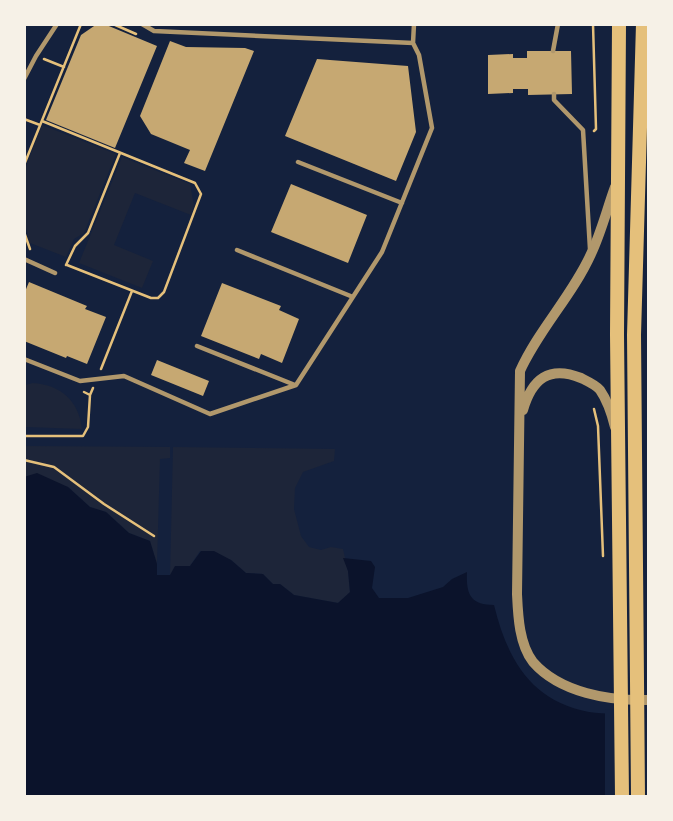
<svg xmlns="http://www.w3.org/2000/svg" width="673" height="821" font-family="'Open Sans',sans-serif">
	<rect width="100%" height="100%" fill="#14213d"/>
	<!-- green -->
	<path fill="#1d2539" d="M42 125 116 154 84 233 74 239 66 257 30 243 25 225V169Z
		M122 157 190 184 194 206 191 215 135 193 114 245 153 261 142 288 79 263Z
		M33 383C61 385 79 401 82 429L25 427V385Z
		M25 446 170 447V458L160 459 157 564 150 541 129 533 106 512 90 507 68 487 25 477Z
		M173 447 335 449 334 461 303 472 295 488 294 509 301 536 309 547 321 550 331 547 343 549 348 571 350 593 338 603 294 595 280 584H273L263 574 246 573 231 560 200 551 190 566 170 576Z"/>
	<!-- water -->
	<path fill="#0b132b" d="M37 473 68 487 90 507 106 512 129 533 150 541 157 564V575H170L175 566H190L201 551H214L231 560 246 573 263 574 273 584H280L294 595 338 603 350 592 348 571 343 558 371 561 375 567 372 588 379 598H408L443 587 452 579 467 572C466 594 470 605 494 605 507 658 530 701 589 712 608 715 629 713 648 713V796H25L24 477Z"/>
	<!-- pier -->
	<path fill="#14213d" d="M605 709 648 710V796H605Z"/>
	<!-- building -->
	<path fill="#c6a872" d="M97 24H104L157 46 115 148 46 120 81 35Z
		M170 41 186 47 245 48 254 51 205 171 184 163 190 150 151 134 140 116Z
		M527 51H571L572 94 528 95V89H513V93L488 94V55L513 54V58H527Z
		M317 59 408 66 416 132 396 181 285 136Z
		M291 184 367 215 348 263 271 232Z
		M29 282 87 306 85 309 106 317 87 364 67 356 66 358 24 341V294Z
		M222 283 281 306 279 310 299 319 282 363 261 354 259 359 201 336Z
		M157 360 209 381 203 396 151 375Z"/>
	<g fill="none" stroke-linecap="round" stroke-linejoin="round">
		<!-- path -->
		<path stroke="#e5c07b" stroke-width="2.5" d="M113 24 136 34
			M593 24 596 129 594 131
			M44 59 64 67
			M24 119 40 125
			M42 121 195 183 201 194 164 292 158 298H151L67 265
			M24 165 81 24
			M24 232 30 249
			M66 265 75 246 88 233 120 153
			M101 369 132 291
			M84 392 90 395 93 388
			M594 409 598 426 603 556
			M24 436H83L88 427 90 395
			M24 460 54 467 104 504 154 536"/>
		<!-- service -->
		<path stroke="#b1986c" stroke-width="4.5" d="M142 24 154 31 413 43
			M553 51 558 24
			M24 79 36 56 57 24
			M554 94V100L583 130 590 249
			M298 162 402 203
			M237 250 353 297
			M24 259 55 273
			M197 346 295 385
			M24 359 80 381 124 376 210 414 296 385 382 252 432 128 419 55 413 43 414 24"/>
		<!-- tertiary -->
		<path stroke="#b1986c" stroke-width="10" d="M615 187C607 209 601 233 591 254 572 296 539 329 520 371L517 594C518 615 519 644 533 662 560 693 610 701 648 700
			M523 410C532 379 549 365 581 378 587 381 596 385 600 390 607 400 612 415 615 427"/>
		<!-- primary -->
		<path stroke="#e5c07b" stroke-width="14" d="M619 24 617 335 622 796
			M638 796 634 335 643 24"/>
		<!-- tram -->
		<path stroke="#918062" stroke-width="2" d="M648 796V305"/>
	</g>
	<!-- border -->
	<rect width="673" height="821" fill="none" stroke="#f6f1e7" stroke-width="52"/>
</svg>
